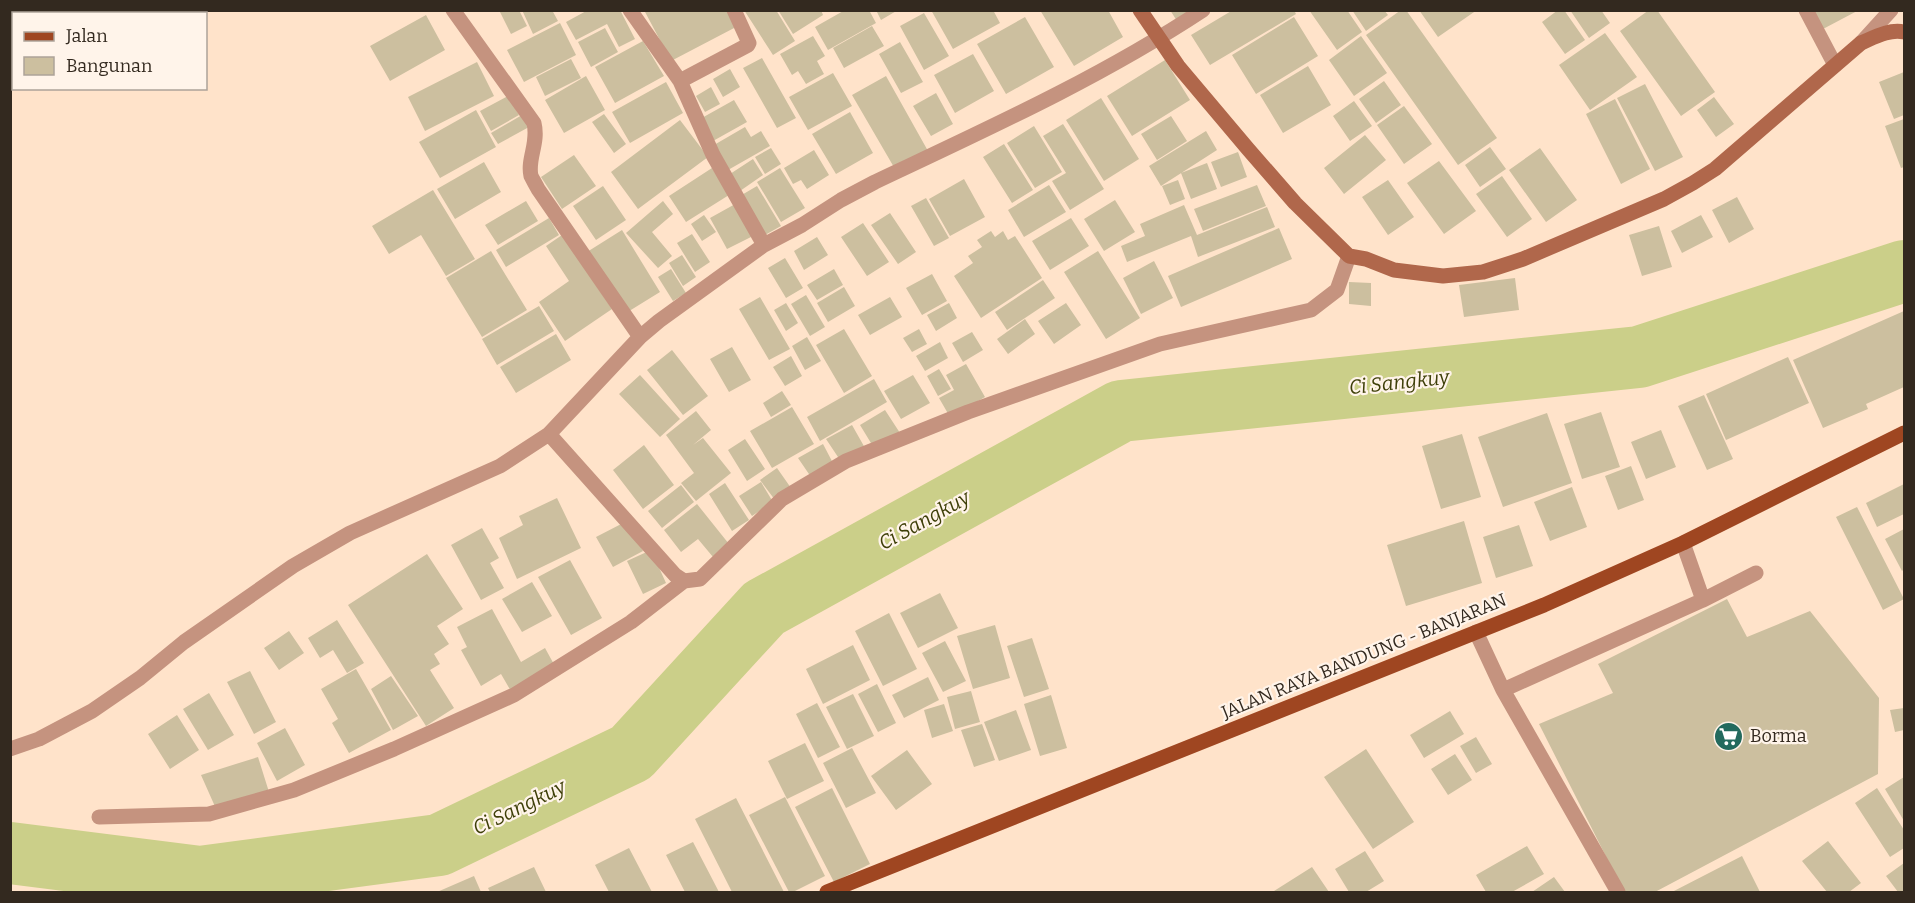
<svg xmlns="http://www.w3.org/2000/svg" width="1915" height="903" font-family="Bitter,serif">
	<rect width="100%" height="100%" fill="#ffe3ca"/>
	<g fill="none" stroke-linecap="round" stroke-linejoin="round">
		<!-- river -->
		<path stroke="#cbcf89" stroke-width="62" d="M10 853 200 877 439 845 631 753 764 608 1121 411 1639 357 1904 271"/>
	</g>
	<!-- building -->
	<path fill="#ccbf9f" d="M499 10H519L527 26 511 34Z
		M522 10H552L558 21 533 34Z
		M588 10H620L635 39 619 47 607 24 576 40 566 22Z
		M644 10H728L736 27 671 61Z
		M744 10H776L795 41 773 55Z
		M778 10H821L823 15 793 34Z
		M845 10H869L876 23 828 50 815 27Z
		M876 10H898L881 20Z
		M931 10H993L1000 23 953 49Z
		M1040 10H1108L1123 37 1074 66Z
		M1170 10H1191L1177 21Z
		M1233 10H1294L1296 14 1210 65 1191 35Z
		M1309 10H1347L1362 32 1337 50Z
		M1352 10H1384L1388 15 1366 31Z
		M1401 10H1406L1497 138 1458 165 1366 35Z
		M1419 10H1477L1438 37Z
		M1558 10H1564L1585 40 1565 54 1542 22Z
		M1570 10H1601L1610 23 1589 38Z
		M1649 10H1657L1715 92 1681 116 1620 31Z
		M1813 10H1859L1823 29Z
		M924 13 949 56 924 70 900 26Z
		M426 15 445 50 390 81 370 46Z
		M1025 17 1054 67 1006 94 977 44Z
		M1294 17 1318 56 1256 94 1232 55Z
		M560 23 576 55 524 82 507 50Z
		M872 26 884 46 844 68 833 48Z
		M605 28 618 52 591 67 578 42Z
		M1605 33 1637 77 1590 110 1559 65Z
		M813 36 825 56 817 61 824 74 806 84 798 71 792 75 780 54Z
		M1361 36 1387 73 1354 96 1329 60Z
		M643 41 664 76 615 103 595 67Z
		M900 42 923 82 901 93 879 54Z
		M973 54 994 91 955 113 934 75Z
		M762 58 796 118 777 128 743 68Z
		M571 59 581 78 545 96 536 77Z
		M1165 60 1190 100 1132 136 1107 96Z
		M477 62 494 96 425 131 408 97Z
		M1308 66 1331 105 1283 133 1260 95Z
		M730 69 740 87 723 97 713 79Z
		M1904 72V115L1894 119 1879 82Z
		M833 73 852 106 808 130 789 97Z
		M586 76 605 110 564 133 545 100Z
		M886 76 928 151 895 169 852 95Z
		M1384 81 1401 105 1376 123 1359 99Z
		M666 82 683 113 630 143 612 112Z
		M1645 84 1683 157 1655 171 1617 98Z
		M711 87 720 104 705 112 696 96Z
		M936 93 953 124 931 136 913 106Z
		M508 96 519 115 491 131 480 111Z
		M1714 97 1734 124 1716 137 1697 110Z
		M1101 98 1139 159 1104 181 1066 120Z
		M1615 99 1650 169 1621 184 1586 114Z
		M734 100 747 122 713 141 700 119Z
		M1354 101 1372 126 1350 141 1333 116Z
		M1404 106 1432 144 1404 164 1377 125Z
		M476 110 496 147 440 178 419 142Z
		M850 112 873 153 836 174 812 134Z
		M604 114 626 144 614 153 592 122Z
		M522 115 529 127 498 144 491 133Z
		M1171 116 1187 141 1157 160 1141 134Z
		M1904 119V167L1901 168 1885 126Z
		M680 120 708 157 638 209 611 172Z
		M1063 124 1104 189 1070 210 1052 181 1066 173 1043 136Z
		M1034 126 1062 172 1035 188 1007 143Z
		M745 127 751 137 761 131 770 146 728 170 714 145Z
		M1206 131 1217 150 1161 186 1149 166Z
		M1365 135 1386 160 1344 194 1324 168Z
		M1004 144 1033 190 1012 203 983 157Z
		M1490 147 1506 169 1480 187 1465 165Z
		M771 148 781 164 765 174 755 157Z
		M1540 148 1577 200 1546 222 1509 170Z
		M814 150 829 175 807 189 801 180 793 184 784 168Z
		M1238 152 1247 177 1221 187 1211 162Z
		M574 155 596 186 562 209 541 177Z
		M753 159 763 175 740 191 730 174Z
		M1439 161 1476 211 1444 234 1407 183Z
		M484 162 501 192 455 219 437 189Z
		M1207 163 1217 189 1191 199 1181 173Z
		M712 168 729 195 686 222 669 196Z
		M780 168 805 208 781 222 757 182Z
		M1502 176 1532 219 1507 237 1476 194Z
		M964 179 985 217 950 236 929 199Z
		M1178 180 1185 199 1170 205 1162 186Z
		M1388 180 1414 217 1388 235 1362 197Z
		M1049 185 1066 212 1024 237 1008 210Z
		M1257 185 1266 206 1203 231 1194 209Z
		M603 186 626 220 596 240 573 206Z
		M757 186 781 226 765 235 740 196Z
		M433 190 475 259 446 276 421 235 389 254 372 226Z
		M1737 197 1754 229 1729 243 1712 210Z
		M926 198 949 238 934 246 911 206Z
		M1115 200 1135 232 1104 251 1084 219Z
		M526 201 538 221 498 245 485 225Z
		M663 201 673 214 652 232 672 256 658 268 626 233Z
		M737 203 755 235 727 249 710 218Z
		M1184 205 1197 235 1267 207 1275 227 1198 257 1191 236 1127 262 1121 246 1145 236 1140 224Z
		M890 213 916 252 898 264 871 225Z
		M704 215 716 232 702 241 691 224Z
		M1701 215 1713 237 1682 253 1671 231Z
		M549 218 559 235 506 267 496 250Z
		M1071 218 1089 246 1050 270 1032 241Z
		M863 223 889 262 867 276 841 237Z
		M1659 226 1672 267 1642 276 1629 235Z
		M1279 228 1292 259 1181 307 1168 276Z
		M622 230 660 292 626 313 587 252Z
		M991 231 995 237 1003 231 1008 240 1015 236 1042 278 981 318 954 276 973 263 968 256 982 247 977 240Z
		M692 234 710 262 695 272 677 243Z
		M562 235 612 309 565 341 539 302 569 281 546 246Z
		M817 237 828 255 804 270 794 251Z
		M491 251 527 310 482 337 446 278Z
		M1098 251 1140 318 1106 339 1064 272Z
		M682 255 696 277 683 286 669 263Z
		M785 258 803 288 786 298 768 268Z
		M1154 261 1173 298 1141 314 1123 278Z
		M671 269 686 293 673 301 658 277Z
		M834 269 843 285 817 300 807 285Z
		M932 274 947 301 922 315 906 288Z
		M1515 278 1519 310 1464 317 1459 285Z
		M1043 280 1055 298 1007 330 995 312Z
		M1349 282 1371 283V306L1349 304Z
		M844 287 855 306 828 322 817 303Z
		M806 295 825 327 810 336 791 304Z
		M760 297 790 349 769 360 739 309Z
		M890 297 902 317 870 335 858 315Z
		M786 303 798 323 786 331 774 310Z
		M949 303 957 318 936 331 927 315Z
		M1066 303 1081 325 1054 344 1038 321Z
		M539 306 554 331 497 365 482 339Z
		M1904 311V387L1866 404 1868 409 1823 428 1793 360Z
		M1025 319 1035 334 1008 354 997 339Z
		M844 329 872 376 844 393 816 345Z
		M919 329 927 344 912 352 903 338Z
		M972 332 983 350 963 362 952 343Z
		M556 334 571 360 516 393 500 367Z
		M807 337 821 361 805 370 792 346Z
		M940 342 948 358 925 371 916 356Z
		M732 347 751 380 729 392 710 359Z
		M672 350 708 396 683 415 647 370Z
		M791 356 802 376 785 386 773 367Z
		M1788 357 1809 403 1726 440 1706 394Z
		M966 364 985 397 950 417 939 398 954 390 946 375Z
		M939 369 951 389 938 396 927 376Z
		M640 375 680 419 660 437 619 394Z
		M913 375 930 403 901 419 884 391Z
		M874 379 887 402 820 441 807 417Z
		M782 391 791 405 771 417 763 403Z
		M1704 395 1733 459 1707 470 1678 406Z
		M792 407 814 444 772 468 750 431Z
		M885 410 900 433 874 448 860 425Z
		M696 411 711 430 693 445 703 438 731 473 696 501 681 483 694 473 666 435Z
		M1601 412 1620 467 1582 479 1564 424Z
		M1547 413 1572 483 1503 507 1478 437Z
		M852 425 865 448 840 460 826 439Z
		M1661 430 1676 467 1646 479 1631 442Z
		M1462 434 1481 497 1441 509 1422 446Z
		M745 439 765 469 747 481 728 450Z
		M823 444 834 465 811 477 798 458Z
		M644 445 674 485 643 509 613 470Z
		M1631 466 1644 500 1618 510 1605 476Z
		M777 468 791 488 775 500 760 480Z
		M761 482 773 502 752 516 739 496Z
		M725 483 749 520 732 531 709 494Z
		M1904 484V514L1877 527 1866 503Z
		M681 485 694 502 662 528 648 511Z
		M1572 487 1587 527 1550 541 1534 502Z
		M557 498 581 548 517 579 499 538 523 525 519 516Z
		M697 504 729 544 713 557 698 539 681 552 664 530Z
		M1857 507 1904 599 1883 610 1836 517Z
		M627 521 643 551 613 567 596 537Z
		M1464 521 1482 583 1406 606 1387 545Z
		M1519 525 1533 566 1496 578 1483 537Z
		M482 528 499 558 490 563 504 588 481 600 451 545Z
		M1904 529V569L1902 571 1885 539Z
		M651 550 666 583 643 594 627 561Z
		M427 554 463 609 437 626 449 644 434 654 440 664 430 670 454 708 426 726 348 605Z
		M570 560 602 618 571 635 538 577Z
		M532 582 552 616 522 632 502 599Z
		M940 593 958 628 918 648 900 613Z
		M1727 599 1747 637 1810 611 1879 698 1878 774 1655 892H1624L1539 724 1613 693 1598 664Z
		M492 609 521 662 545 648 556 668 512 693 501 674 481 686 461 650 467 647 457 627Z
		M889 613 917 669 883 686 855 631Z
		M337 620 364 663 347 673 333 650 320 658 308 638Z
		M995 625 1010 678 973 689 957 636Z
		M289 631 304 653 279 670 264 648Z
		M1032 638 1049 689 1024 697 1007 646Z
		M945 641 966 681 943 692 922 653Z
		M853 645 870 680 823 704 806 669Z
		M356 669 391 730 349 753 332 723 338 719 321 689Z
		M250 671 276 722 254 734 227 682Z
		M391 676 418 716 393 730 371 689Z
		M928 677 939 700 904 718 892 695Z
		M877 684 896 723 878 732 858 694Z
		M971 691 980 722 955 729 947 697Z
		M209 693 234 735 208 750 183 709Z
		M853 694 874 736 847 749 826 707Z
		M1051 695 1067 748 1040 756 1024 704Z
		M817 703 840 747 818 758 796 714Z
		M944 704 953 731 932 738 924 710Z
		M1904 708V730L1895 732 1890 710Z
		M1016 710 1031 750 999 761 984 722Z
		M1450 711 1464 734 1424 758 1410 735Z
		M177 715 199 750 170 769 148 734Z
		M982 724 995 760 974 767 961 730Z
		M285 728 305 765 277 781 257 743Z
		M1476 737 1492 764 1476 773 1460 746Z
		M805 743 824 781 787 799 768 761Z
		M852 748 876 793 846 808 823 763Z
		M1366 749 1414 822 1373 849 1324 777Z
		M907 750 932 784 896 810 871 776Z
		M1455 754 1472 780 1448 795 1431 769Z
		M258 757 269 792 217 811 201 775Z
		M1904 777V821L1885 789Z
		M832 788 870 864 834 882 795 807Z
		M1877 788 1904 830V848L1890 857 1855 803Z
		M785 797 825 876 793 892H789L749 815Z
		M736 798 784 892H732L695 819Z
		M1828 841 1861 883 1849 892H1827L1802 861Z
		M693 842 719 892H685L666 855Z
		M1527 846 1544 874 1512 892H1486L1476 875Z
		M629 848 652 892H609L595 865Z
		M1365 851 1384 881 1366 892H1349L1335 869Z
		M1742 856 1760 892H1672Z
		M1904 863V892H1898L1886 876Z
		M534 867 546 892H490L488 888Z
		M1312 867 1329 892H1275L1274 891Z
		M474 876 481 892H437Z
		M1554 877 1565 892H1532Z"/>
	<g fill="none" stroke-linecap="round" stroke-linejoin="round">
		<!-- lane -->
		<path stroke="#c5937f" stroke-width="15" d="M1703 600 1756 573
			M1476 632 1503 690
			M1618 892 1503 690 1703 600 1683 543"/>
		<!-- street -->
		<path stroke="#c5937f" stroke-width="15" d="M453 10 534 123C539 143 527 159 531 176 533 180 536 185 538 189L640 337
			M630 10 680 81
			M734 10 749 43 748 45 680 81 713 155 764 245
			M1806 10 1835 65
			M1861 43 1891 10
			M549 434 675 575 684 581 700 579 782 499 846 461 968 412 1160 344 1311 310 1337 290 1349 256
			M10 749 39 739 92 711 140 678 184 642 293 566 350 533 500 466 549 434 640 337 659 321 764 245 802 225 841 200 875 182C987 129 1100 78 1203 10
			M99 817 209 814 294 790 394 749 514 695 631 622 684 581"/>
		<!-- secondary -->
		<path stroke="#b0674b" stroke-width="15" d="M1140 10 1178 66 1248 149 1295 203 1349 256 1366 259 1394 270 1443 276 1483 272 1523 259 1664 199 1693 183 1715 169 1861 43C1875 37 1889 29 1904 32"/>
		<!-- primary -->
		<path stroke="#9f4621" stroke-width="15" d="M827 892 1544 605 1683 543 1904 433"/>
	</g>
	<!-- icons -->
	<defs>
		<symbol id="supermarket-disc" viewBox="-11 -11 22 22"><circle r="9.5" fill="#236a5e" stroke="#fff4ea"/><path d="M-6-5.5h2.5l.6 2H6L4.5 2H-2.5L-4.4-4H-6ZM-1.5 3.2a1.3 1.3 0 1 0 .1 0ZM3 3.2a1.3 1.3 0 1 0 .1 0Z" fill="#fff"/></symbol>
	</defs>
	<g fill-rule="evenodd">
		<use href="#supermarket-disc" x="1712" y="720" width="33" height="33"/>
	</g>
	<g text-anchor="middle" stroke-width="4.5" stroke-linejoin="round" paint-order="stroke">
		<!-- street labels -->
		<g font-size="18" fill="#33291f" stroke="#fff4ea">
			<text transform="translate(1364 656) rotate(-22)" y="6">JALAN RAYA BANDUNG - BANJARAN</text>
		</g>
		<!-- poi labels -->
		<g font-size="18" fill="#33291f" stroke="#fff4ea" text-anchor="start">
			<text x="1750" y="742">Borma</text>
		</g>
		<!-- water labels -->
		<g font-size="20" font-style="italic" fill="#3e3f08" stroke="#fff4ea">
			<text transform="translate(1399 382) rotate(-6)" y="7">Ci Sangkuy</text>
			<text transform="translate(924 520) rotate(-29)" y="7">Ci Sangkuy</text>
			<text transform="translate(519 807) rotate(-26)" y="7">Ci Sangkuy</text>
		</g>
	</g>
	<!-- border -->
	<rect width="1915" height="903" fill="none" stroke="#33291f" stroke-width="24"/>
	<!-- legend -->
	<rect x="12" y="12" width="195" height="78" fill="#fff4ea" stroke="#ada399" stroke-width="1.5"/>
	<rect x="24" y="32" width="30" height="9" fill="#9f4621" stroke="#ada399" stroke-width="1.5"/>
	<text x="66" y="42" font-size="18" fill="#33291f">Jalan</text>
	<rect x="24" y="57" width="30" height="18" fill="#ccbf9f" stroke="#ada399" stroke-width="1.5"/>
	<text x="66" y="72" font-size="18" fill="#33291f">Bangunan</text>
</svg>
